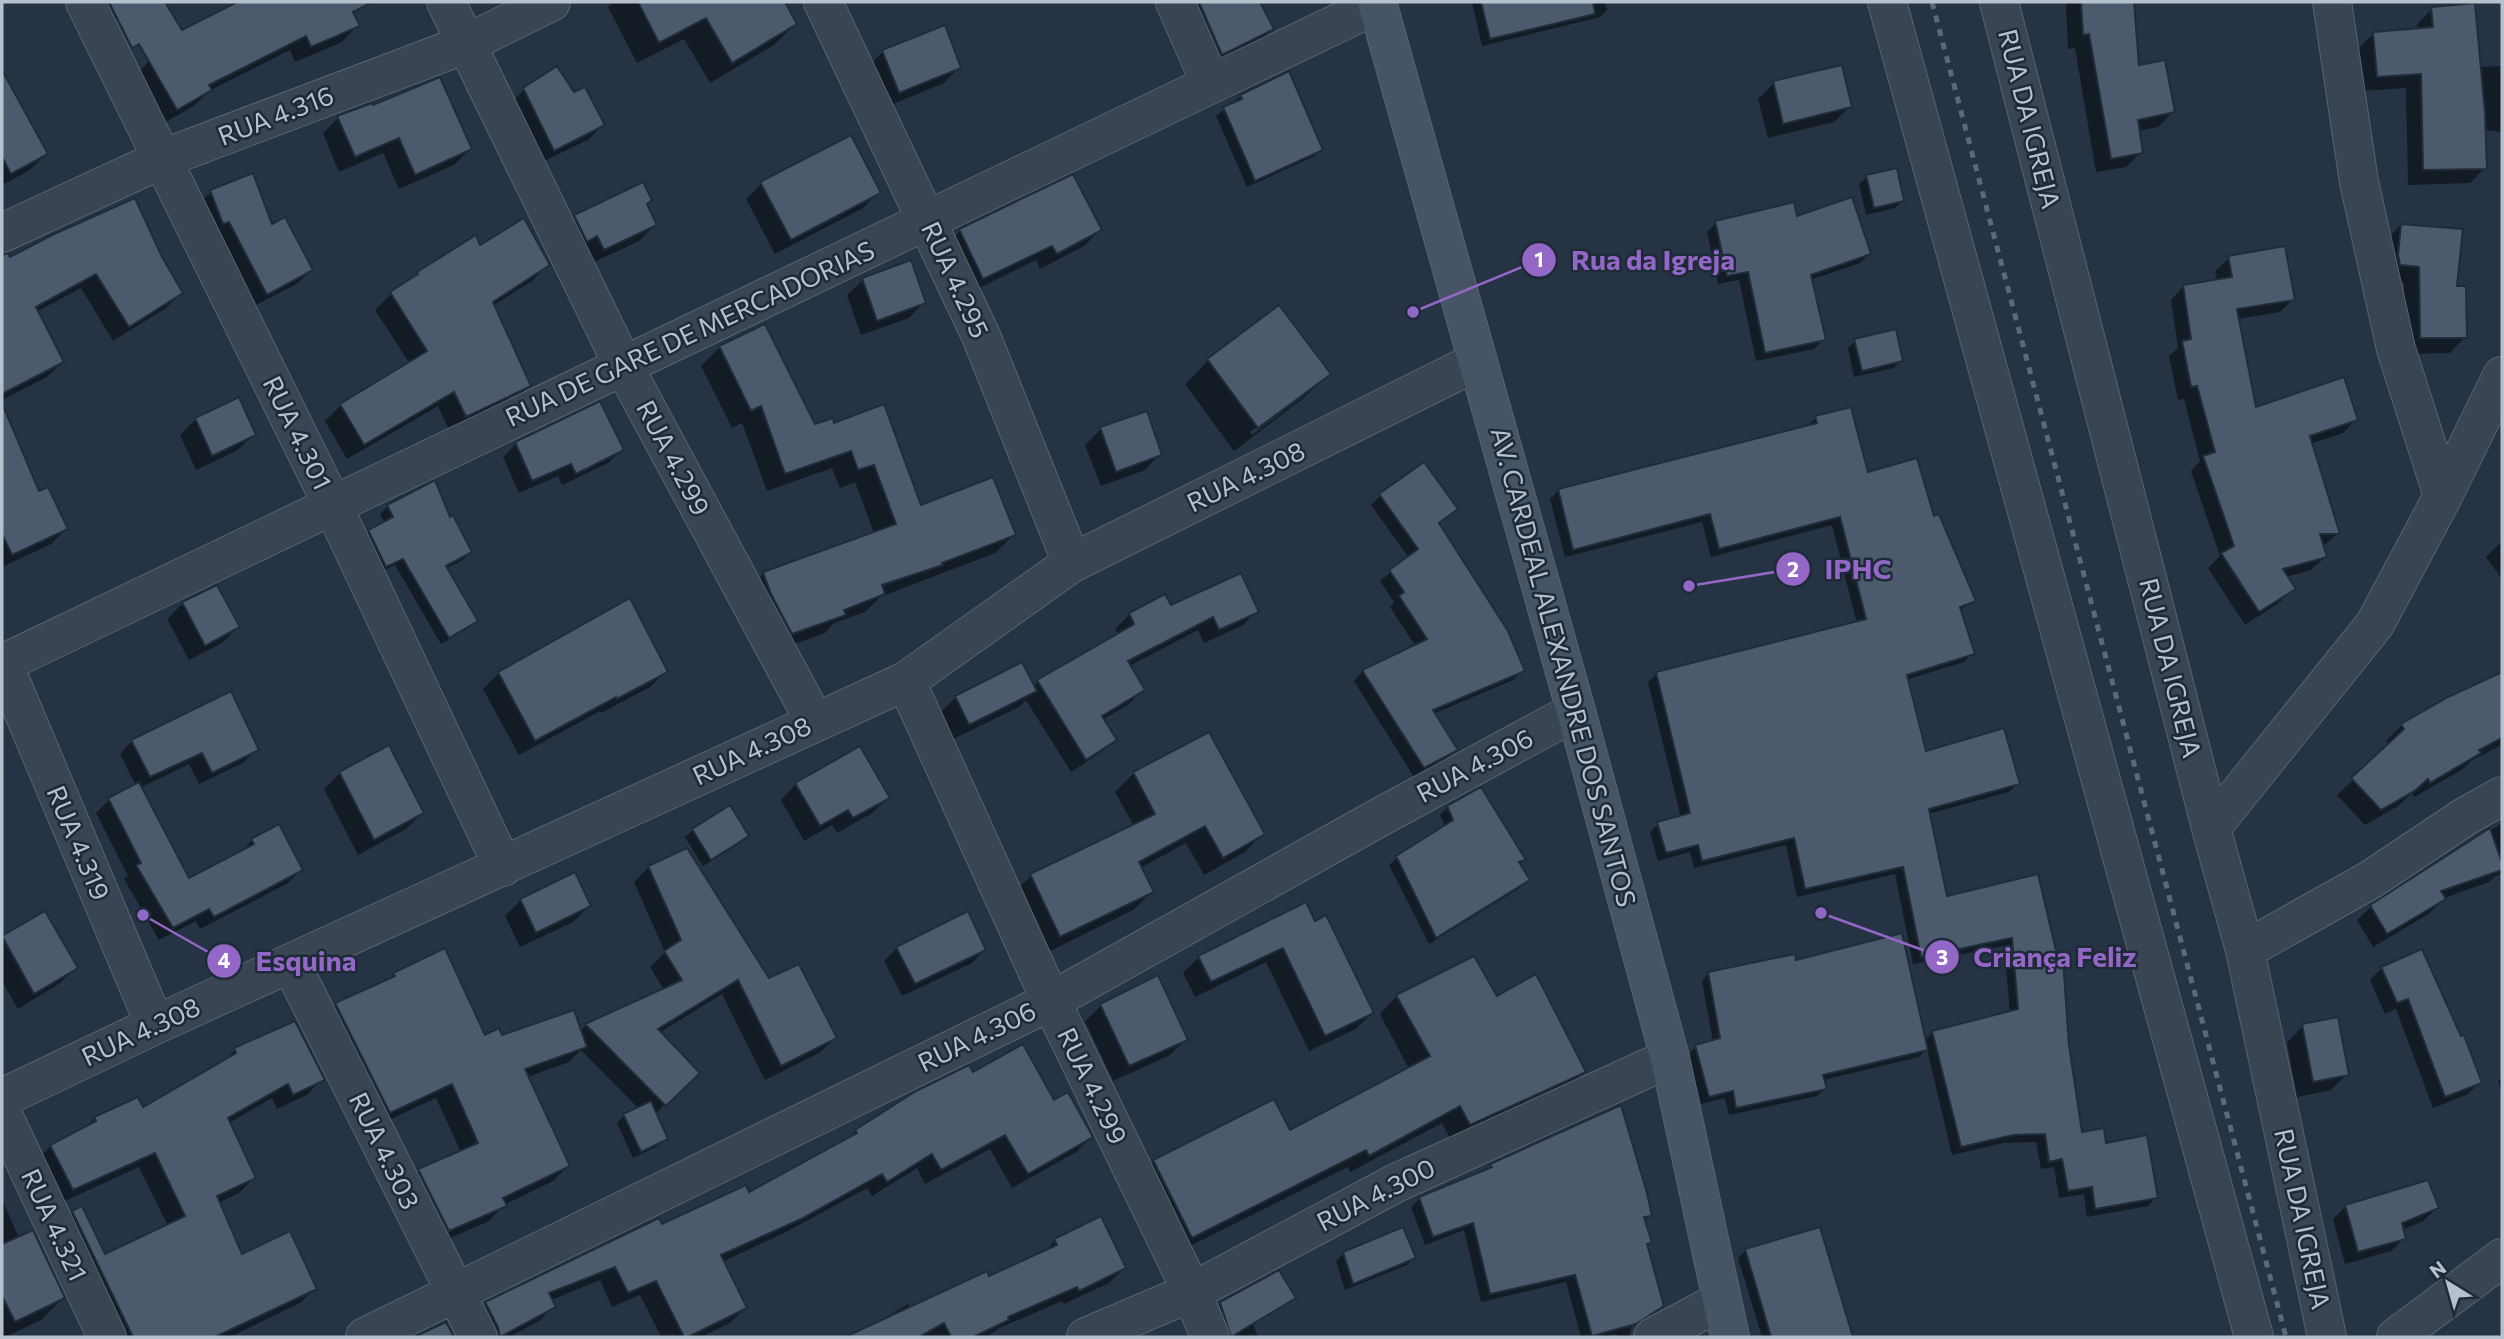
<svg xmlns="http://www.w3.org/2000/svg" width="2504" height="1339" font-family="Commissioner,sans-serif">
	<rect width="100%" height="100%" fill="#253344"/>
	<!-- shadow -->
	<path fill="#0007" fill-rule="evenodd" d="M88 2H154L101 26Z
		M288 2H347L357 26 342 42 295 62 290 50 209 91 194 106 160 125 134 77 149 61Z
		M614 2H783L795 24 774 45 710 83 684 39 637 63 608 7Z
		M1188 2H1258L1272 29 1265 37 1214 61Z
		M1472 2H1605L1607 10 1600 17 1482 46Z
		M2069 2H2133L2138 67 2173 112 2158 127 2138 131 2141 152 2126 167 2096 172 2075 48 2068 49 2066 5Z
		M2432 9 2479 67 2502 66V132L2484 130 2485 168 2470 183 2408 185 2406 88 2362 91 2359 48 2374 33 2417 30V24Z
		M883 52 959 67 944 83 883 108 867 67Z
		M1774 83 1850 107 1834 122 1768 138 1758 99Z
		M524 90 574 94 603 125 589 139 540 163 511 103Z
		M1241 96 1321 150 1313 157 1247 187 1216 116Z
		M16 99 46 154 30 170 2 185V107Z
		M338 118 470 149 454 165 399 189 383 153 339 172 323 133Z
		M1072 177 1100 230 1084 246 1040 269 1036 260 967 294 944 247 960 231Z
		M1867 177 1903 200 1895 208 1866 215 1859 184Z
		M762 183 879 192 863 208 775 254 746 199Z
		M211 192 271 227 311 270 298 283 254 306 198 205Z
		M646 205 655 225 639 241 588 265 559 232 575 216Z
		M1796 218 1869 254 1860 263 1810 280 1824 339 1814 349 1756 361 1739 280 1718 284 1707 232 1716 223Z
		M2401 225 2455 288 2465 337 2450 353 2405 354 2404 282 2384 281 2385 241Z
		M53 237 160 258 181 293 166 308 113 341 81 288 36 312 62 362 47 377 2 400V264Z
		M479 248 548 265 532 281 492 306 529 386 513 401 450 432 438 406 347 459 325 421 341 405 410 364 375 310 391 294 418 273Z
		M2229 258 2293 299 2280 312 2237 319 2255 409 2356 419 2343 433 2310 444 2338 533 2322 547 2325 557 2311 570 2286 577 2293 589 2280 602 2245 625 2208 568 2220 556 2191 471 2200 461 2184 399 2178 400 2169 356 2178 348 2171 300 2184 286 2217 281 2215 271Z
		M863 280 924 302 909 318 861 335 847 295Z
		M1279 307 1329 373 1305 397 1234 451 1185 384 1208 361ZM1305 391V395L1252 435 1250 432Z
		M1855 341 1901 360 1894 368 1854 377 1848 348Z
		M720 347 814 426 833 425 920 507 1014 535 995 553 880 597 865 612 834 623 825 633 774 651 746 592 764 573 874 533 855 482 840 488 832 468 767 491 742 423 732 428 701 366Z
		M2 404 38 494 66 529 51 544 2 567Z
		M1816 418 1866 474 1932 518 1974 600 1959 611 1973 653 1964 662 1906 680 1924 753 2018 783 2009 792 1928 814 1946 898 2037 876 2068 1045 2081 1134 2105 1145 2156 1197 2148 1206 2087 1217 2084 1194 2059 1198 2054 1167 2041 1169 2036 1142 2003 1143 1952 1155 1927 1049 1919 1057 1823 1080 1825 1088 1817 1096 1729 1115 1725 1098 1701 1104 1689 1054 1696 1046 1713 1042 1702 981 1709 973 1795 962 1924 1041 1933 1032 2010 1013 2004 946 1913 964 1895 874 1797 897 1786 845 1694 868 1690 852 1658 861 1650 832 1658 824 1681 818 1648 682 1657 674 1857 624 1832 525 1711 557 1702 522 1565 557 1550 499 1558 491 1807 426Z
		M196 419 254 434 238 450 196 470 180 435Z
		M1101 429 1160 454 1145 470 1101 486 1085 445Z
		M516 444 622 450 608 463 562 485 558 476 519 493 503 457Z
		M434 483 449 519 470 552 463 560 445 569 476 620 468 628 441 644 395 565 378 573 362 539 369 531 385 523 380 514 388 506Z
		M1381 495 1456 509 1438 525 1523 670 1513 680 1433 714 1456 750 1446 759 1414 777 1354 681 1363 671 1416 647 1390 607 1394 602 1380 581 1409 558 1371 505Z
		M2502 541V579L2486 557Z
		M1164 597 1170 607 1257 611 1243 625 1204 643 1198 630 1129 666 1143 690 1129 704 1102 720 1114 739 1100 753 1071 772 1026 700 1019 707 953 739 940 713 956 697 1032 687 1038 682 1119 635 1115 629 1130 614Z
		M183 603 238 627 222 643 189 660 167 619Z
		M666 671 650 687 601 713 600 711 519 755 483 689 499 673Z
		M2502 673V745L2472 760 2463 769 2414 797 2412 793 2398 806 2365 825 2337 795 2389 746 2386 741 2402 725 2448 698Z
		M132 741 257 749 244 762 199 784 189 764 140 788 188 880 239 853 252 840 301 870 288 883 200 929 196 921 159 940 124 879 128 876 96 813 109 800 136 786 120 754Z
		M388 748 422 813 406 829 358 855 324 789 340 773Z
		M1134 773 1263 833 1245 852 1204 875 1186 843 1140 868 1152 892 1133 910 1042 955 1012 894 1031 876 1134 826 1115 792Z
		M796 784 888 798 872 813 837 833 832 825 804 841 781 800Z
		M1448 807 1524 860 1519 865 1528 880 1520 888 1429 944 1389 865 1397 858 1446 827 1440 815Z
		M2502 823V874L2495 876 2489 882 2444 898 2430 913 2373 947 2357 920 2371 907Z
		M693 830 747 836 739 844 703 866 685 837Z
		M649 867 769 981 835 1038 819 1053 765 1080 722 994 659 1033 697 1073 655 1114 666 1138 658 1146 633 1158 617 1123 624 1115 639 1109 581 1050 569 1062 527 1077 568 1166 553 1181 504 1205 489 1221 434 1245 404 1186 419 1171 461 1152 436 1098 374 1127 321 1020 336 1005 387 981 394 974 484 1037 580 1032 586 1025 664 990 650 967 665 952 634 882Z
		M521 900 589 906 573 922 520 947 505 916Z
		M44 913 76 967 60 983 18 1009 2 981V938Z
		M1314 923 1372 1013 1356 1029 1309 1051 1266 962 1195 997 1183 973 1199 957Z
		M897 948 984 950 972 963 902 996 884 961Z
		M2382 968 2480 1082 2468 1094 2433 1108 2396 1009 2385 1014 2370 980Z
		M1397 996 1496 998 1584 1072 1566 1090 1452 1142 1442 1123 1350 1172 1348 1167 1174 1254 1136 1179 1154 1161 1289 1133 1409 1069 1380 1014Z
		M1101 1006 1186 1039 1170 1055 1113 1081 1085 1021Z
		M2303 1026 2347 1074 2331 1090 2297 1097 2287 1042Z
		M235 1050 322 1079 307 1095 277 1109 272 1098 229 1123 254 1178 239 1193 218 1203 242 1257 315 1288 300 1303 230 1337H112L58 1228 73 1212 104 1256 168 1226 139 1167 58 1204 35 1161 51 1146 85 1128 95 1118 142 1110 221 1064Z
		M973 1074 1054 1102 1091 1137 1076 1152 1012 1188 990 1149 925 1184 917 1168 872 1196 867 1188 784 1233 722 1262 745 1308 730 1323 701 1337H661L640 1295 612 1307 600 1280 551 1300 554 1306 539 1321 509 1337H480L471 1319 486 1304 661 1227 748 1194 847 1140 856 1131Z
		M2502 1077V1095L2498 1081Z
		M1491 1165 1650 1215 1644 1222 1650 1242 1646 1246 1662 1306 1653 1315 1632 1326 1629 1337H1617V1334L1607 1337H1581L1566 1282 1481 1302 1464 1230 1425 1245 1411 1207 1420 1198 1485 1172Z
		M2 1199 19 1238 63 1298 41 1320 5 1337H2Z
		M2346 1206 2437 1208 2423 1221 2402 1230 2404 1238 2391 1251 2345 1264 2333 1219Z
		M1818 1229 1851 1337H1762L1738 1258 1746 1250Z
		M1055 1240 1124 1268 1109 1283 1064 1304 1062 1301 999 1328 987 1337H852L908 1304 911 1309 988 1279 1042 1254Z
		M1344 1253 1414 1258 1407 1265 1345 1290 1336 1261Z
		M1240 1293 1258 1337H1212L1205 1319 1221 1303Z"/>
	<!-- building -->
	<path fill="#4c5a6d" stroke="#202c3a" stroke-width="2" d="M109 2H165L182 30 237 2H373L353 12 360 26 311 47 306 36 209 85 212 90 177 110 139 44 132 48Z
		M638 2H785L797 24 732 63 706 18 659 43Z
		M1199 2H1260L1274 29 1222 55Z
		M1481 2H1593L1595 14 1490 39Z
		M2081 2H2134L2139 65 2165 60 2175 112 2138 120 2143 153 2111 159 2089 34 2083 35Z
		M2475 3 2485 113 2487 169 2423 170 2421 74 2377 77 2373 32 2433 27 2431 7Z
		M945 25 961 68 899 93 882 50Z
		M1842 65 1852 107 1783 124 1773 81Z
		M557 66 574 92 585 87 605 125 554 151 523 88Z
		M2 70 48 154 11 174 2 157Z
		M1289 71 1323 150 1255 181 1223 107 1242 99 1240 95Z
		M440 77 472 149 415 175 399 138 355 157 337 116 372 103 373 105Z
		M851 135 881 193 791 240 760 182Z
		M1897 168 1904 201 1874 208 1866 175Z
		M253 173 272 224 285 217 313 270 267 295 229 222 223 224 210 190Z
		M1073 174 1102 230 1057 254 1052 246 983 279 959 229Z
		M643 182 652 200 647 204 657 225 604 250 597 236 587 242 574 215Z
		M1852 197 1871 254 1811 275 1826 340 1765 353 1748 272 1727 276 1715 221 1794 202 1797 216Z
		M135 198 162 257 183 293 129 327 96 274 36 307 64 362 2 394V255L8 253 10 257 52 235Z
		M524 218 550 265 493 302 531 386 466 417 454 392 364 445 340 404 427 351 390 292 418 274 417 272 476 235 480 245Z
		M2401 224 2463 229 2457 286H2466L2467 338H2420L2419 267 2400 265 2398 255Z
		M2285 246 2295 300 2237 309 2256 407 2344 377 2358 420 2310 436 2340 534H2320L2327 557 2283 569 2296 589 2259 612 2221 553 2234 546 2203 456 2215 452 2197 386 2191 387 2182 341 2191 339 2183 285 2232 277 2228 256Z
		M911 260 926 303 877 321 862 278Z
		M1279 305 1331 374 1258 428 1207 359Z
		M765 324 815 424 833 418 834 423 884 404 921 505 993 477 1016 535 942 563 943 565 882 585 885 594 844 610 846 615 792 634 771 594 763 572 896 524 874 465 858 470 851 451 785 474 761 406 751 411 719 346Z
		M1896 329 1903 361 1862 371 1854 339Z
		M239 397 256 435 212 456 195 418Z
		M600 401 624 450 576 474 571 464 532 481 515 442Z
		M2 403 39 491 48 487 68 529 12 555 2 534Z
		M1851 407 1868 472 1917 458 1934 516 1939 514 1976 601 1960 607 1975 654 1907 675 1926 751 2004 728 2020 784 1929 809 1947 896 2038 874 2058 959H2063L2069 1045 2082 1132 2104 1128 2106 1143 2147 1135 2158 1198 2095 1209 2092 1187 2068 1191 2062 1159 2049 1162 2045 1134 2013 1135 1961 1147 1932 1031 2018 1009 2012 938 1921 957 1903 867 1805 889 1794 838 1702 861 1698 845 1666 853 1657 822 1690 813 1656 672 1866 619 1840 517 1719 549 1710 514 1573 550 1558 489 1817 423 1815 416Z
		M1147 411 1162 455 1116 472 1100 427Z
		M1424 462 1458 509 1439 523 1508 631 1525 671 1433 710 1458 750 1424 768 1362 670 1427 639 1399 596 1404 592 1389 570 1418 549 1379 494Z
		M435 480 450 517 453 515 472 552 446 566 478 621 449 638 403 559 386 567 368 530 393 517 387 505Z
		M1241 573 1259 612 1219 630 1213 617 1128 661 1145 690 1102 716 1117 740 1086 760 1037 680 1134 624 1129 613 1165 594 1171 605Z
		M217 585 240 627 205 646 182 602Z
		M630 598 668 672 617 699 616 697 535 741 498 672Z
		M1022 662 1037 691 969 725 955 696Z
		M2502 672V738L2479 750 2481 753 2430 783 2428 779 2416 790 2381 810 2351 778 2404 729 2401 724 2448 697Z
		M231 691 259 750 212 773 202 753 150 777 131 740Z
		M1209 732 1265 834 1223 858 1205 826 1139 862 1154 892 1060 937 1030 874 1155 814 1133 772Z
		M389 745 424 813 374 840 339 772Z
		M860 746 890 798 853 818 848 810 820 826 795 783Z
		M139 782 189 878 254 844 251 839 279 824 303 870 214 917 209 909 173 928 136 865 141 863 108 798Z
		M1481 787 1526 860 1519 862 1530 880 1436 938 1396 856 1453 820 1447 806Z
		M730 805 749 836 711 860 692 829Z
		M2490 828 2502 863V870L2441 891 2446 899 2387 934 2370 905Z
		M687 848 769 978 799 964 837 1038 781 1066 738 980 658 1029 700 1073 666 1106 585 1024 682 980 664 951 681 940 648 866Z
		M575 872 591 906 536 933 520 899Z
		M1306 902 1315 921 1326 915 1374 1013 1325 1036 1283 948 1211 982 1198 956Z
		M45 911 78 968 34 994 2 936Z
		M968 911 986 950 915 984 896 947Z
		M1902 933 1928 1050 1823 1075 1827 1089 1736 1108 1733 1091 1709 1097 1695 1045 1720 1038 1708 972 1795 954 1796 960Z
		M445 948 485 1035 499 1028 502 1035 574 1010 587 1047 525 1069 570 1166 503 1198 507 1206 449 1231 418 1169 478 1143 452 1084 390 1113 335 1003 395 976 393 973Z
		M2422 949 2461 1036 2464 1035 2482 1083 2445 1097 2408 999 2397 1003 2381 967Z
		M1474 956 1497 996 1536 974 1586 1072 1470 1125 1460 1106 1369 1156 1366 1150 1192 1238 1153 1160 1274 1099 1290 1130 1430 1056 1396 995Z
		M1158 975 1188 1040 1129 1066 1100 1004Z
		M2338 1017 2349 1075 2313 1082 2302 1024Z
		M295 1021 325 1080 293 1095 288 1084 228 1118 256 1178 217 1196 242 1254 290 1231 317 1289 215 1337H133L72 1211 82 1206 105 1254 185 1216 155 1153 73 1190 50 1145 96 1121 94 1117 138 1097 143 1107 236 1053 234 1048Z
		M1023 1044 1054 1100 1068 1092 1093 1137 1028 1174 1005 1135 941 1170 932 1154 887 1182 882 1174 801 1219 721 1255 747 1308 688 1337H684L656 1281 628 1293 615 1267 549 1293 556 1307 500 1337 498 1327 485 1302 659 1218 662 1224 746 1185 749 1192 857 1133 855 1130 916 1091 969 1065 973 1072Z
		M651 1101 668 1139 641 1152 623 1114Z
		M1621 1105 1647 1193 1652 1216 1644 1217 1652 1243 1647 1244 1664 1306 1636 1324 1592 1336 1575 1275 1490 1294 1473 1223 1433 1237 1419 1197 1492 1167 1490 1164Z
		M2428 1180 2439 1208 2402 1223 2406 1239 2358 1252 2345 1205Z
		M1101 1216 1126 1268 1079 1291 1077 1287 1008 1317 1009 1320 973 1337H951L944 1323 919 1337H845L987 1271 989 1276 1057 1245 1054 1239Z
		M1403 1227 1416 1258 1353 1284 1343 1252Z
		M1820 1227 1853 1337H1771L1745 1249Z
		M33 1230 65 1298 15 1322 2 1296V1244Z
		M1279 1270 1296 1298 1231 1337 1220 1302Z
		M446 1322 454 1337H414Z"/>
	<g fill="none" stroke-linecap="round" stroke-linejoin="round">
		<defs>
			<path id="street" d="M85 2 332 504 503 867
				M446 2 623 365 815 722
				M823 2 981 336 1072 563
				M1175 2 1211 84
				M1887 2 2254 1337
				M1999 2 2211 828 2245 950 2327 1337
				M2332 2 2359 182 2396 349 2443 496
				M2 233 162 159 466 44 551 2
				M2 661 155 1025
				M2 664 1378 4
				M906 681 1051 1001 1192 1292 1210 1337
				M2211 828 2375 624 2443 496 2502 376
				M2245 950 2370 880 2466 816 2502 796
				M291 964 478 1337
				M2 1098 155 1025 906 681 1072 563 1478 361
				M2 1113 107 1337
				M365 1337 1051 1001 1380 817 1576 711
				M1086 1337 1192 1292 1396 1183 1670 1058
				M1653 1337 1721 1301
				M2396 1337 2502 1258"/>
			<path id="secondary" d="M1377 2 1576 711 1670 1058 1730 1337"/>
		</defs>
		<!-- street casing -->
		<use href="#street" stroke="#586370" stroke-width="40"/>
		<!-- secondary casing -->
		<use href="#secondary" stroke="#586370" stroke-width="40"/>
		<!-- street -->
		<use href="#street" stroke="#3a4553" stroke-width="38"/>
		<!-- secondary -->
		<use href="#secondary" stroke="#475466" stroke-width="38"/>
		<!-- rail -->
		<path stroke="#5b697a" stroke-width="5" stroke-dasharray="7 7" stroke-linecap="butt" d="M1932 2 2286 1337"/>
	</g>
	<g text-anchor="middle" stroke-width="5" stroke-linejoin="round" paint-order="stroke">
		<!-- street labels -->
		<g font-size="26" fill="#b7c0cd" stroke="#1e2a38">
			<text transform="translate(276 116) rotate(-21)" y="9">RUA 4.316</text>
			<text transform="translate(2029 119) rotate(76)" y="9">RUA DA IGREJA</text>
			<text transform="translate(955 280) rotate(65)" y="9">RUA 4.295</text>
			<text transform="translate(690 334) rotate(-25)" y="9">RUA DE GARE DE MERCADORIAS</text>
			<text transform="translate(297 433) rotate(64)" y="9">RUA 4.301</text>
			<text transform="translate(673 458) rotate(62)" y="9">RUA 4.299</text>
			<text transform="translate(1246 477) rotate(-26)" y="9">RUA 4.308</text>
			<text transform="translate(1563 667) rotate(75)" y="9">AV. CARDEAL ALEXANDRE DOS SANTOS</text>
			<text transform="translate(2170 668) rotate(76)" y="9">RUA DA IGREJA</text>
			<text transform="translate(752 751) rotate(-25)" y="9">RUA 4.308</text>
			<text transform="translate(1475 766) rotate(-28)" y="9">RUA 4.306</text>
			<text transform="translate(78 843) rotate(67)" y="9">RUA 4.319</text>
			<text transform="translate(141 1032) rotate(-25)" y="9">RUA 4.308</text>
			<text transform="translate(977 1037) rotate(-26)" y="9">RUA 4.306</text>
			<text transform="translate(1092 1086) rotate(64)" y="9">RUA 4.299</text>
			<text transform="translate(384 1151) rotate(64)" y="9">RUA 4.303</text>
			<text transform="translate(1376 1195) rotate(-27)" y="9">RUA 4.300</text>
			<text transform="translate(2302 1219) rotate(78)" y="9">RUA DA IGREJA</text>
			<text transform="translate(54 1225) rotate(65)" y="9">RUA 4.321</text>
		</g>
	</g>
	<!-- callouts -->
	<path fill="none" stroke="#9367c5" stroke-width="2.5" d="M1413 312L1539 260M1689 586L1793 569M1821 913L1942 957M143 915L224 961"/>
	<g fill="#9367c5" stroke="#1e2a38" stroke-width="2.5">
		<circle cx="1413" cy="312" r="7"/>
		<circle cx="1689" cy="586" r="7"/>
		<circle cx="1821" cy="913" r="7"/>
		<circle cx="143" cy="915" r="7"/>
		<circle cx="1539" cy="260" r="18"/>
		<circle cx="1793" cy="569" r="18"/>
		<circle cx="1942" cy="957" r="18"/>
		<circle cx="224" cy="961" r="18"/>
	</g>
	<g font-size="21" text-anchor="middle" font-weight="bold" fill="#fff">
		<text x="1539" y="267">1</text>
		<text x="1793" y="577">2</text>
		<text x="1942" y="965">3</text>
		<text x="224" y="968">4</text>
	</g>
	<g font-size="28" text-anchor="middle" font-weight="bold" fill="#9367c5" stroke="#1e2a38" stroke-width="5" stroke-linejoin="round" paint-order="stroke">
		<text x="1653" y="270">Rua da Igreja</text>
		<text x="1858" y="579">IPHC</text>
		<text x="2055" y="967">Criança Feliz</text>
		<text x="306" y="971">Esquina</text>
	</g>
	<!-- border -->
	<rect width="2504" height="1339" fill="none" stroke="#b7c0cd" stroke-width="7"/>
	<!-- north arrow -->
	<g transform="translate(2448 1283) rotate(323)" stroke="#1e2a38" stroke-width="5" paint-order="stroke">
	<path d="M0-5L12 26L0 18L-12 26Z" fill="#b7c0cd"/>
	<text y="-10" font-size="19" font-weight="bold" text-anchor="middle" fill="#b7c0cd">N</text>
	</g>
</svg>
